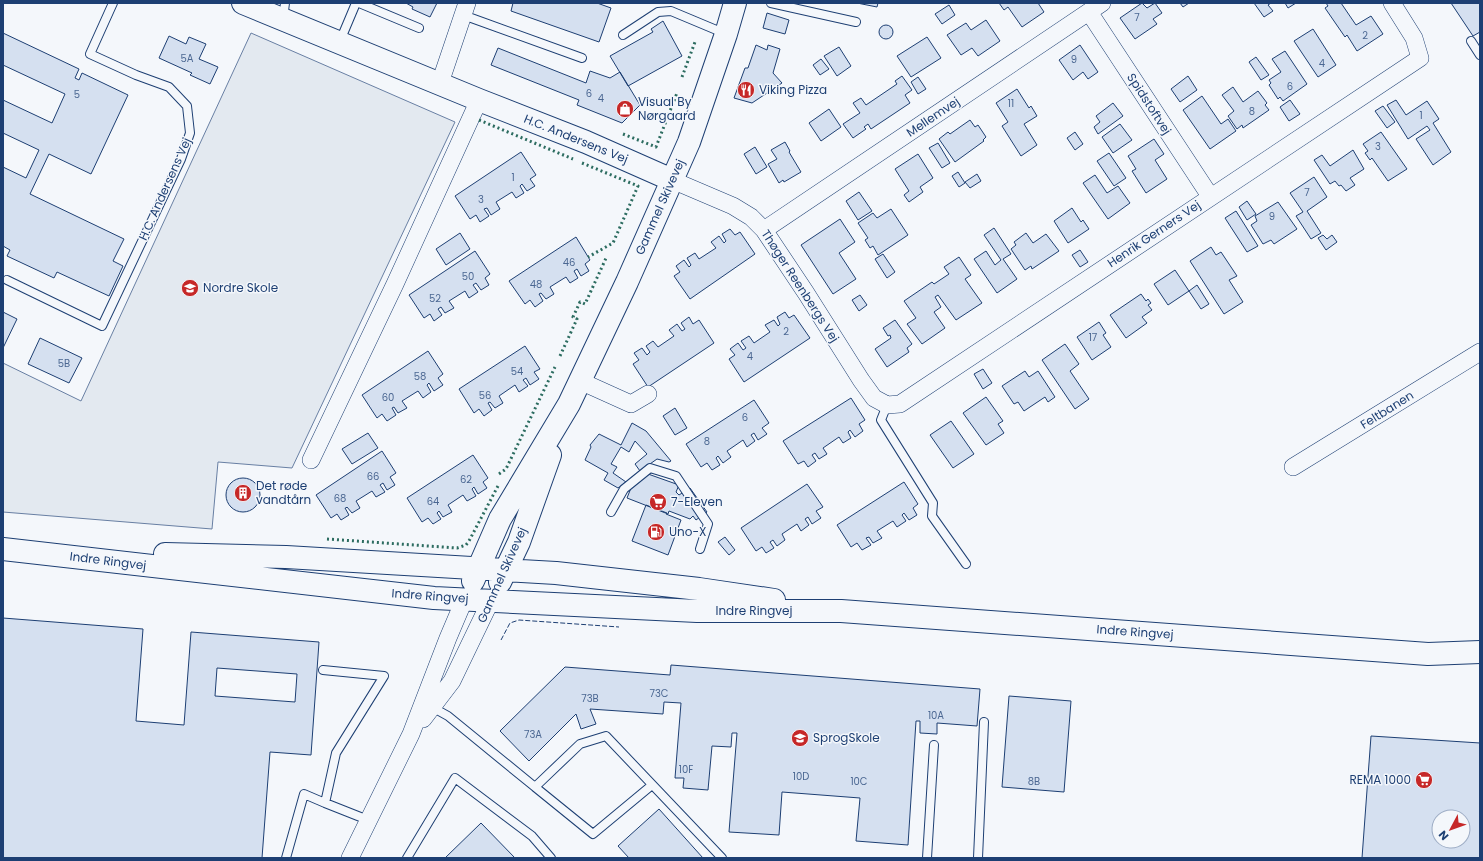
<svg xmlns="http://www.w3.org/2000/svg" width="1483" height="861" font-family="Poppins,sans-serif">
	<rect width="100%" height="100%" fill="#f4f7fb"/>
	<!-- green -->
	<path fill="#e3e9f0" stroke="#687fa3" d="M251 33 455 122 292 468 218 462 212 529 3 512V363L81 401Z"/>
	<!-- building -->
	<path fill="#d5e0f0" stroke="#1d3f73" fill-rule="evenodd" d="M406 3H437L430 17 412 9 413 7Z
		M513 3H597L611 8 599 42 511 11Z
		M857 3H878L877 7Z
		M999 3H1038L1044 12 1022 27 1008 7 1004 10Z
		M1142 3 1147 8 1155 3 1162 13 1153 19 1157 24 1135 39 1120 18Z
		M1180 3H1189L1183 7Z
		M1254 3H1271L1268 5 1273 11 1264 17Z
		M1285 3H1296L1288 8Z
		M1326 3H1341L1356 25 1371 16 1383 34 1357 51 1347 35 1345 37 1325 8 1328 6Z
		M1451 3H1480V32L1473 36Z
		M949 5 955 15 942 24 935 14Z
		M767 13 789 20 785 34 763 28Z
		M986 20 1000 41 978 56 972 48 961 55 947 35 966 23 971 30Z
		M663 21 682 56 628 86 610 56 653 32 651 29Z
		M879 32a7 7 0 1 1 14 0a7 7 0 1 1-14 0Z
		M1313 29 1336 65 1318 77 1294 41Z
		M3 33 79 69 75 78 79 80 82 73 128 95 91 174 49 154 30 194 124 239 113 261 123 266 109 296 57 272 54 278 7 256 10 250 3 246V167L26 178 39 150 3 133V100L52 123 65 94 3 65Z
		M169 36 186 44 189 37 206 44 199 59 218 67 210 84 190 75 192 73 159 58Z
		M927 37 941 58 911 77 897 56Z
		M756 45 767 50 768 45 780 49 773 73 782 83 752 103 734 98 745 68H748Z
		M1080 45 1098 72 1088 79 1083 72 1073 80 1059 60Z
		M839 47 851 66 837 76 824 56Z
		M498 48 586 83 590 71 610 78 620 72 640 105 622 123 577 105 579 100 491 65Z
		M1285 51 1307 84 1283 101 1280 97 1278 99 1269 85 1271 83 1269 80 1281 72 1272 59Z
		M1256 57 1269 75 1261 80 1249 62Z
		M821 59 829 69 820 75 813 65Z
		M902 76 912 90 905 95 910 103 871 129 868 124 864 127 866 129 853 138 843 124 860 113 853 103 861 98 866 105 897 84 895 81Z
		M1188 76 1197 90 1180 102 1171 89Z
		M918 77 926 89 918 94 911 82Z
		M1233 87 1243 102 1258 91 1267 103 1265 105 1269 110 1243 128 1242 125 1237 129 1228 116 1234 111 1222 95Z
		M1017 89 1029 108 1031 106 1037 116 1024 124 1037 145 1021 156 1002 126 1008 122 996 103Z
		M1202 96 1221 124 1228 119 1236 131 1210 149 1183 110Z
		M1290 100 1300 114 1289 121 1280 107Z
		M1396 100 1406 115 1427 101 1439 119 1433 123 1451 152 1433 165 1416 139 1430 130 1427 126 1408 139 1387 105Z
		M1113 103 1123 116 1098 134 1094 127 1100 122 1096 116Z
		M1383 106 1395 122 1387 128 1375 111Z
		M829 109 841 127 821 141 809 123Z
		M970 120 975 127 978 125 986 137 983 140 984 141 955 162 939 139 948 132 950 134Z
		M1120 124 1132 140 1113 153 1102 137Z
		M1075 132 1083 144 1075 150 1067 138Z
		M1381 132 1407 169 1388 181 1372 158 1370 160 1365 153 1368 151 1363 144Z
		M1154 139 1164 154 1155 160 1167 179 1146 193 1132 171 1136 169 1128 156Z
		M785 142 790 151 789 152 801 172 784 182 783 180 779 183 768 164 777 159 771 150Z
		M938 143 950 163 942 168 929 148Z
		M755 147 767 167 756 174 744 154Z
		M1353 150 1364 169 1350 178 1355 185 1346 191 1341 185 1339 186 1335 181 1330 184 1314 160 1322 155 1330 166Z
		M521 152 536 175 530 179 535 186 527 191 522 184 520 186 524 193 516 198 512 192 496 202 500 209 491 215 487 208 484 209 489 216 480 222 476 215 470 219 455 196Z
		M1109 153 1126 178 1114 186 1097 161Z
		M918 154 933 178 920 187 923 192 909 202 904 195 909 191 895 169Z
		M958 172 965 183 959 187 952 176Z
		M977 174 981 181 970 188 965 182Z
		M1095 175 1107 193 1118 186 1130 203 1108 219 1083 183Z
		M1314 177 1327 197 1307 211 1321 233 1311 239 1296 216 1303 212 1290 193Z
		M859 192 872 211 858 220 846 201Z
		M1247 201 1256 214 1247 220 1239 207Z
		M1278 202 1297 229 1274 244 1271 240 1263 244 1251 225 1257 221 1255 216Z
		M1072 208 1081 222 1083 220 1089 229 1068 243 1054 221Z
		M891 209 908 235 878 255 873 246 870 248 865 240 868 238 858 223 873 213 877 218Z
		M1236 211 1258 246 1247 252 1225 218Z
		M840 219 855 242 839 253 856 279 833 294 801 245Z
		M994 228 1011 254 1003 259 1017 279 997 293 974 259 986 251 995 265 1001 260 984 235Z
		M730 229 735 235 740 232 755 254 690 299 674 276 680 272 676 266 684 260 689 267 691 265 687 258 695 253 699 259 716 248 711 242 719 236 724 243 726 241 722 234Z
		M460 233 470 249 446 265 436 249Z
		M1026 233 1033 243 1046 234 1059 251 1032 269 1031 266 1025 270 1011 249 1016 245 1014 242Z
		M1323 235 1327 239 1332 235 1337 242 1326 250 1318 238Z
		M576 237 590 260 585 264 589 271 581 276 577 269 574 271 578 278 570 283 566 277 550 287 554 294 546 299 541 293 539 294 543 301 535 307 530 300 525 304 509 281Z
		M1211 247 1216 255 1221 252 1237 276 1229 280 1243 302 1224 314 1190 261Z
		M1080 250 1088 262 1080 267 1072 255Z
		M475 251 490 274 485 278 489 285 481 290 476 283 473 285 478 292 469 298 465 291 449 301 454 308 445 313 441 307 438 309 442 315 434 321 430 314 424 318 409 295Z
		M883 254 895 272 887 278 875 259Z
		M959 257 971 275 965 279 982 303 956 320 938 295 935 297 941 307 934 312 945 328 922 344 907 324 916 318 904 301 932 282 934 284 949 274 944 267Z
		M1175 270 1189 291 1168 305 1154 284Z
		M1197 285 1209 304 1201 309 1189 291Z
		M1141 294 1146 301 1148 299 1151 303 1148 305 1152 310 1142 317 1147 323 1126 338 1110 315Z
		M860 295 867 305 859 311 852 300Z
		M3 312 17 319 3 348Z
		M785 312 789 318 794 315 810 338 744 382 729 359 735 355 730 349 738 343 743 350 746 348 741 341 749 336 754 343 770 332 765 325 774 320 778 326 780 324 777 317Z
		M689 317 693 324 699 320 714 343 648 387 633 364 639 360 634 353 642 348 647 355 650 352 646 346 653 341 658 347 674 336 669 330 677 324 682 331 685 329 681 323Z
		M895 320 912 344 907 348 909 352 887 367 875 349 891 338 890 335 888 336 883 328Z
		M1099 322 1106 333 1103 335 1111 347 1092 360 1077 337Z
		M40 338 82 358 69 383 28 364Z
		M1065 344 1079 364 1070 371 1089 399 1075 409 1042 360Z
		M525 346 540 369 534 372 539 379 530 385 526 378 523 380 528 386 519 392 515 385 499 396 503 403 495 408 490 402 488 403 492 410 484 416 479 409 474 413 459 389Z
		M428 351 443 374 438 378 443 385 434 391 429 383 427 385 431 392 423 398 418 391 402 401 407 408 398 413 394 407 392 408 396 415 387 421 382 414 377 418 362 395Z
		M983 369 992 383 983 389 974 374Z
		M1025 371 1029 377 1038 371 1055 397 1048 402 1045 397 1024 411 1018 402 1014 404 1002 386Z
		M986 397 1003 421 998 424 1004 433 986 445 963 413Z
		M851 398 865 420 859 424 863 431 855 437 850 430 848 432 851 438 843 443 839 437 823 448 827 454 819 459 815 453 812 455 816 461 808 467 804 461 798 464 783 441Z
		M754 400 769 423 762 428 767 434 758 440 754 433 751 435 755 441 747 447 743 440 727 451 731 457 723 463 718 456 716 458 720 465 712 470 707 463 701 467 686 444Z
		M675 408 687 428 675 435 663 416Z
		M951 421 974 454 953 468 930 435Z
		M632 423 646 431 671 461 669 462 657 459 640 471 635 464 647 454 635 441 629 452 621 447 611 464 617 467 613 473 626 482 618 488 604 480 608 473 585 460 591 447 590 445 599 434 621 445Z
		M368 433 378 448 352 464 342 449Z
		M382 451 396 473 390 477 395 485 387 490 383 483 380 485 385 492 376 497 372 491 356 501 360 508 352 513 347 507 346 508H345L349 515 341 520 337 514 331 518 316 495Z
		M473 455 488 478 483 482 487 488 478 494 474 487 472 489 476 496 467 501 463 495 448 505 452 512 443 517 439 511 437 513 441 519 433 524 428 518 422 522 407 498Z
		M648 474 679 485 676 492 679 495 690 488 707 512 696 520 693 516 690 519 669 511 668 514 627 498 631 488Z
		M226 495a17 17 0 1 1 34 0a17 17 0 1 1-34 0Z
		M904 482 918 504 913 508 917 515 909 520 904 513 902 515 906 521 897 527 893 521 877 531 882 538 873 543 869 537 866 538 871 545 862 550 857 543 851 547 837 525Z
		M807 484 823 507 816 511 821 518 812 524 808 517 805 519 809 525 801 531 797 524 782 534 785 540 777 546 773 540 770 542 774 548 766 553 762 547 756 551 741 528Z
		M646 505 667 513 666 514 681 520 668 555 632 541Z
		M725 537 735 550 729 555 718 542Z
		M3 618 143 629 136 721 184 725 191 632 319 642 311 755 270 752 262 858H3ZM217 668 297 674 295 702 215 696Z
		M671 665 980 689 977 726 937 723V734L920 733V721H916L908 845 856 841 860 798 782 792 779 835 729 832 737 733H732L731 747 712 746 708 790 683 788 684 778H675L681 703 664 702 663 714 590 709 596 724 581 729 576 714 529 761 500 731 565 667 670 675Z
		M1009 696 1071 701 1064 792 1002 787Z
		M1371 736 1480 743V858H1362ZM1439 817H1463V841H1439Z
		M659 809 703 858H629L618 846Z
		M481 823 515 858H445Z"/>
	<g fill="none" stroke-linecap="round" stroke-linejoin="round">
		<defs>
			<path id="lane" d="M359 3 419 28
				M771 3 856 22
				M463 15 582 58
				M283 19 285 3
				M623 35 658 12 671 11 726 34
				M340 41 356 3
				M1471 41 1480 55
				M7 280 102 326 181 159 190 133 187 106 169 87 136 75 90 54 113 3
				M887 405 881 420 933 503 932 516 966 564
				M611 512 624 489 650 468 676 476 708 524 700 549
				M430 706 448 716 535 787
				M652 785 593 834 535 787 580 744 606 736 722 858
				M325 803 368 820
				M286 858 304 794 325 803 336 753 384 676 323 670
				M407 858 455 778 532 836 551 858
				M927 858 934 745
				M978 858 984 722"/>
			<path id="street" d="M1089 12 1210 196
				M440 83 467 3
				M672 180 733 206 751 217 764 230 806 293 861 380 874 398 887 405 900 404 1420 58 1414 38 1392 3
				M764 230 1102 3
				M580 381 631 404 648 394
				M311 460 395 284 479 100
				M1293 467 1480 352
				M423 719 452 681 491 600
				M350 858 411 734 448 638 465 598"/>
			<path id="secondary" d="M243 3 479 100 586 142 672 180
				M3 549 434 598 697 611H841L1428 654 1480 652
				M165 554 286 557 556 573 699 589 774 600
				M473 581 500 519 569 404 627 282 689 142 726 34 735 3
				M500 582 519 542 550 455"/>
		</defs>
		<!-- lane casing -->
		<use href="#lane" stroke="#1d3f73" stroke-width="10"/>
		<!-- street casing -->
		<use href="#street" stroke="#1d3f73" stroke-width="18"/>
		<!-- secondary casing -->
		<use href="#secondary" stroke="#1d3f73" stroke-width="24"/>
		<!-- lane -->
		<use href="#lane" stroke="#f4f7fb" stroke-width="8"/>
		<!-- street -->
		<use href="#street" stroke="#f4f7fb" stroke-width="17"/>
		<!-- secondary -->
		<use href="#secondary" stroke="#f4f7fb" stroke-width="22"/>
		<!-- hedge -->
		<path stroke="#2c6c60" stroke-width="3" stroke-dasharray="2 3" stroke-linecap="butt" d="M682 77 695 42
			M479 120 573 159
			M623 134 656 147 677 93
			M582 163 638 186 613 243 588 257
			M560 356 577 319 573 317 580 302 585 304 607 256
			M499 474 506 469 555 367
			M327 539 457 548 466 545 469 541 499 484"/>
		<!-- fence -->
		<path stroke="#1d3f73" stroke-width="1" stroke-dasharray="5 2" stroke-linecap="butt" d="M501 640 510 623 519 620 619 627"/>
	</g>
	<!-- icons -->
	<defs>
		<symbol id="restaurant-disc" viewBox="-11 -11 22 22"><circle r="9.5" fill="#c62828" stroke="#f4f7fb"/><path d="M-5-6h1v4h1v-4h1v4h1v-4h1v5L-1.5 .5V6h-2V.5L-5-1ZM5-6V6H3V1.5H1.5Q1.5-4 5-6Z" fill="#fff"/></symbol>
		<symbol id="shop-disc" viewBox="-11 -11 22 22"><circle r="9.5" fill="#c62828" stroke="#f4f7fb"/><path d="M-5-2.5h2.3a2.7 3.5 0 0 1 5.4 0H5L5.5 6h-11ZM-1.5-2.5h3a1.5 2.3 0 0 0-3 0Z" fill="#fff"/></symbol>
		<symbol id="school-disc" viewBox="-11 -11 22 22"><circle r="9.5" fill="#c62828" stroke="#f4f7fb"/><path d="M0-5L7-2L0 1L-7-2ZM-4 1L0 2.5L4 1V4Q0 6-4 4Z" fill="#fff"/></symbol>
		<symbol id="building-disc" viewBox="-11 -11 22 22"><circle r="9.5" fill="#c62828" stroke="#f4f7fb"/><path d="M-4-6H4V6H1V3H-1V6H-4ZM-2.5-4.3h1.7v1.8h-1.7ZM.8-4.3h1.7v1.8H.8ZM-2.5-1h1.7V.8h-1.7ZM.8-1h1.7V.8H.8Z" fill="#fff"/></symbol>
		<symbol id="supermarket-disc" viewBox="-11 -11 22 22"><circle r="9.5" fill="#c62828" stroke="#f4f7fb"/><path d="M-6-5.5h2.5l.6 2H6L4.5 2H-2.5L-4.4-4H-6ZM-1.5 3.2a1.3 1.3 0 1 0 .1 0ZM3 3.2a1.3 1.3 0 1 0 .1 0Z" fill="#fff"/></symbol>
		<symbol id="fuel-disc" viewBox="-11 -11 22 22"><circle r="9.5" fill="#c62828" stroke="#f4f7fb"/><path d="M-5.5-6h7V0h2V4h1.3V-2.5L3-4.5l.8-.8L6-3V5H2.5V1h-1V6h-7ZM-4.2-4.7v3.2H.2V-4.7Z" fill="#fff"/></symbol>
	</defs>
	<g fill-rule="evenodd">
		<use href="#restaurant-disc" x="736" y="80" width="20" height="20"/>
		<use href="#shop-disc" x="615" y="99" width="20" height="20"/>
		<use href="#school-disc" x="180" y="278" width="20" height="20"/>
		<use href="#building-disc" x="233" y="483" width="20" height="20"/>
		<use href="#supermarket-disc" x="648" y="492" width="20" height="20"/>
		<use href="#fuel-disc" x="646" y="522" width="20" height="20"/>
		<use href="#school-disc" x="790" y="728" width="20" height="20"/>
		<use href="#supermarket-disc" x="1414" y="770" width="20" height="20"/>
	</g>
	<g text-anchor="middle" stroke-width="3" stroke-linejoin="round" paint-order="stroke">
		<!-- number labels -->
		<g font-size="10" fill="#4b6792">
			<text x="1137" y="21">7</text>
			<text x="1365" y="39">2</text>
			<text x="187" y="62">5A</text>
			<text x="1074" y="63">9</text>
			<text x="1322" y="67">4</text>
			<text x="1290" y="90">6</text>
			<text x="589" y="97">6</text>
			<text x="77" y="98">5</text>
			<text x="601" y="102">4</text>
			<text x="1011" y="107">11</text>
			<text x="1252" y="115">8</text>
			<text x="1421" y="119">1</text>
			<text x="1378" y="150">3</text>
			<text x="513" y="181">1</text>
			<text x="1307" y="196">7</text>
			<text x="481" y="203">3</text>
			<text x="1272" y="220">9</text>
			<text x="569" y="266">46</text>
			<text x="468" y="280">50</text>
			<text x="536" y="288">48</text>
			<text x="435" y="302">52</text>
			<text x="786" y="335">2</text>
			<text x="1093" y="341">17</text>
			<text x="750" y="360">4</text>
			<text x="64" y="367">5B</text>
			<text x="517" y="375">54</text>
			<text x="420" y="380">58</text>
			<text x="485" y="399">56</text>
			<text x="388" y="401">60</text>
			<text x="745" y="421">6</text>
			<text x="707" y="445">8</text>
			<text x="373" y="480">66</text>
			<text x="466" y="483">62</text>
			<text x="340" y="502">68</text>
			<text x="433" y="505">64</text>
			<text x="659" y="697">73C</text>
			<text x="590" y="702">73B</text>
			<text x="936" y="719">10A</text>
			<text x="533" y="738">73A</text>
			<text x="686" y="773">10F</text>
			<text x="801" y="780">10D</text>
			<text x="859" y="785">10C</text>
			<text x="1034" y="785">8B</text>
		</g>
		<!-- poi labels -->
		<g font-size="12" fill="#1d3f73" stroke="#f4f7fb" text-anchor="start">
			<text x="759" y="94">Viking Pizza</text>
			<text x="638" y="106">Visual By<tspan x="638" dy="14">Nørgaard</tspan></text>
			<text x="203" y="292">Nordre Skole</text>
			<text x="256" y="490">Det røde<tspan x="256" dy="14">vandtårn</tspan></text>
			<text x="671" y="506">7-Eleven</text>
			<text x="669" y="536">Uno-X</text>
			<text x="813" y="742">SprogSkole</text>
			<text x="1411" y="784" text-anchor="end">REMA 1000</text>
		</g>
		<!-- street labels -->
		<g font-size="12" fill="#1d3f73" stroke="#f4f7fb">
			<text transform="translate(1149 104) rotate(57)" y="4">Spidstoftvej</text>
			<text transform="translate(933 117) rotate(-34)" y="4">Mellemvej</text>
			<text transform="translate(576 139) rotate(22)" y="4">H.C. Andersens Vej</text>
			<text transform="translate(165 189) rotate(-66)" y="4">H.C. Andersens Vej</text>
			<text transform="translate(660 207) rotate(-66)" y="4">Gammel Skivevej</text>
			<text transform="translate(1154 234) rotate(-34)" y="4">Henrik Gerners Vej</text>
			<text transform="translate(800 286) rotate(57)" y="4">Thøger Reenbergs Vej</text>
			<text transform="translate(1387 410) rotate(-32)" y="4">Feltbanen</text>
			<text transform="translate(108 561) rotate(7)" y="4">Indre Ringvej</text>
			<text transform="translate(502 575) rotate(-66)" y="4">Gammel Skivevej</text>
			<text transform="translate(430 596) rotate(4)" y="4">Indre Ringvej</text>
			<text x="754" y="615">Indre Ringvej</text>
			<text transform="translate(1135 632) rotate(4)" y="4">Indre Ringvej</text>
		</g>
	</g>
	<!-- border -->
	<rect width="1483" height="861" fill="none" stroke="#1d3f73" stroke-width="8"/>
	<!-- north arrow -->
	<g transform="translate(1451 829) rotate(229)"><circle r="19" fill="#f4f7fb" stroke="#9eadc5"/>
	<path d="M0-3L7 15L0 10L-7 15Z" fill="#c62828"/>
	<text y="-6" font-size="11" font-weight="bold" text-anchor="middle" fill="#1d3f73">N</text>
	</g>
</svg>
